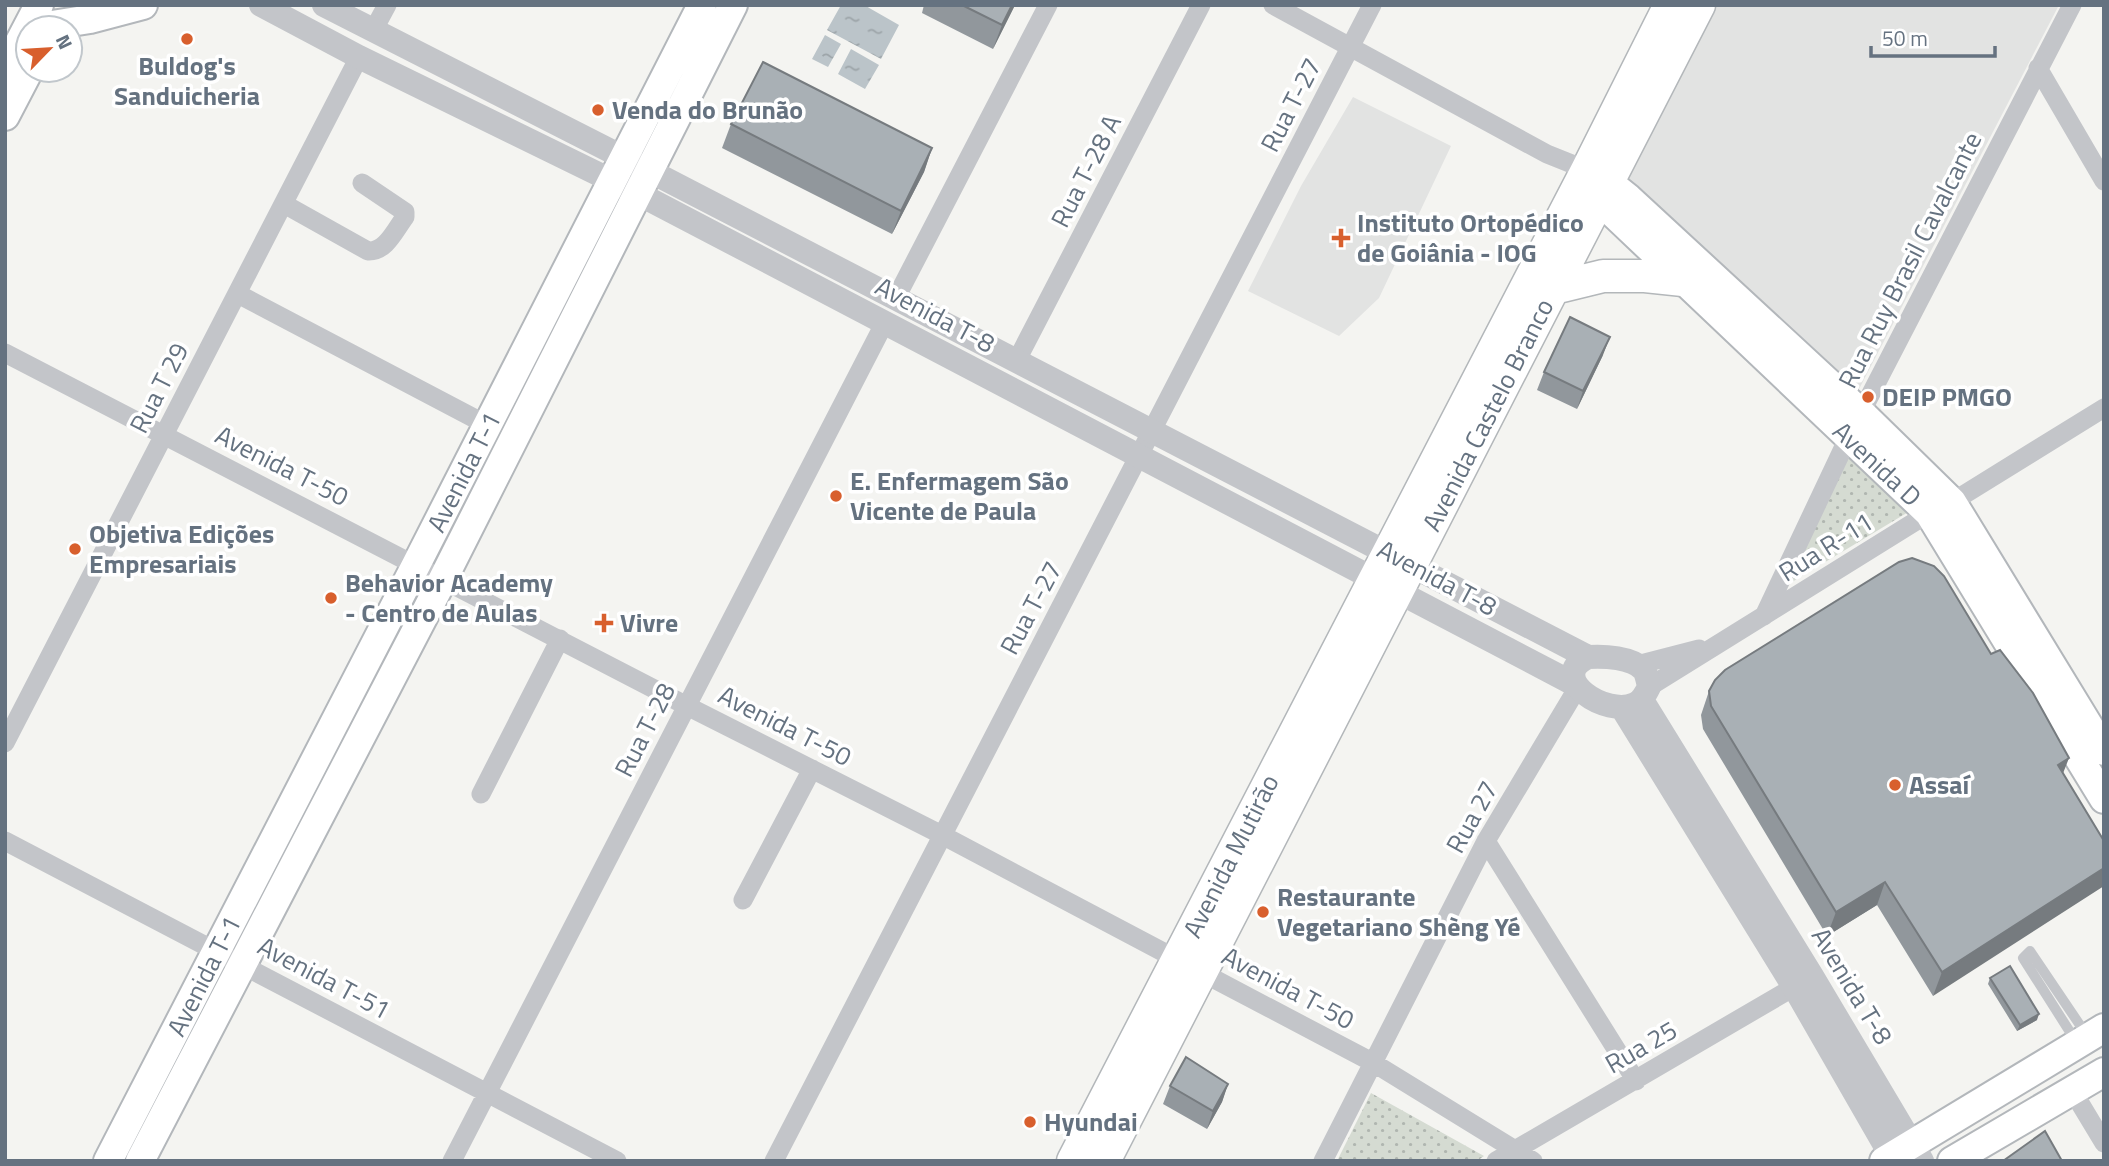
<svg xmlns="http://www.w3.org/2000/svg" width="2109" height="1166" font-family="'Titillium Web',sans-serif">
	<defs>
		<pattern id="green-dots" width="8" height="8" patternUnits="userSpaceOnUse" patternTransform="scale(1.75)"><rect width="8" height="8" fill="#d5dbd2"/><path d="M2 2h.1M6 6h.1" fill="none" stroke="#b0b6b0" stroke-width="1.8" stroke-linecap="round"/></pattern>
		<pattern id="water-ripples" width="26" height="14" patternUnits="userSpaceOnUse" patternTransform="scale(1.75)"><rect width="26" height="14" fill="#bbc4c9"/><path d="M2 4q2-2 4 0t4 0M15 11q2-2 4 0t4 0" fill="none" stroke="#9ca4a8"/></pattern>
	</defs>
	<rect width="100%" height="100%" fill="#f4f4f1"/>
	<!-- built -->
	<path fill="#e2e3e2" d="M1711 5H2059L1857 393 1628 180Z
		M1353 97 1451 146 1379 298 1339 336 1248 291 1301 186Z"/>
	<!-- green -->
	<path fill="url(#green-dots)" d="M1849 449 1910 511 1787 585Z
		M1371 1093 1484 1156 1477 1161H1337Z"/>
	<!-- water -->
	<path fill="url(#water-ripples)" d="M841 5H864L899 25 881 59 827 30Z
		M825 35 841 44 828 67 812 59Z
		M851 49 879 65 865 89 838 74Z"/>
	<g fill="none" stroke-linecap="round" stroke-linejoin="round">
		<defs>
			<path id="secondary" d="M52 25 90 19 143 5
				M5 70 39 5
				M5 116 29 70
				M1590 171 1608 182 1628 198 1861 413 1952 502 2104 751
				M1582 187 1613 213 1929 513 2104 799
				M108 1161 416 565 702 5
				M140 1161 443 579 733 5
				M1884 1161 2104 1028
				M1952 1161 2104 1072"/>
			<path id="primary" d="M1554 288 1603 276H1645L1683 280
				M1073 1161 1587 170 1670 5
				M1104 1161 1699 5"/>
		</defs>
		<!-- secondary casing -->
		<use href="#secondary" stroke="#b3b7bb" stroke-width="32"/>
		<!-- primary casing -->
		<use href="#primary" stroke="#b3b7ba" stroke-width="35"/>
		<!-- service -->
		<path stroke="#c3c5c9" stroke-width="10" d="M2077 1043 2023 958 2030 951 2088 1037"/>
		<!-- minor -->
		<path stroke="#c3c5c9" stroke-width="19" d="M1273 5 1547 154 1587 170
			M373 31 387 5
			M2038 68 2104 181
			M284 204 368 251C386 252 395 230 405 217V212L362 183
			M238 294 487 425
			M896 298 1048 5
			M5 353 687 706 942 835 1201 972 1372 1062 1533 1161
			M1017 360 1201 5
			M1764 616 1848 438 2072 5
			M1637 665 1699 649
			M1649 687 1929 513 1952 502 2104 408
			M5 743 359 57
			M481 794 560 639
			M5 841 617 1161
			M1486 841 1636 1081
			M743 900 812 769
			M2072 1090 2104 1143
			M452 1161 885 322
			M774 1161 1372 5
			M1323 1161 1486 841 1578 687
			M1496 1161 1806 980"/>
		<!-- tertiary -->
		<path stroke="#c3c5c9" stroke-width="24" d="M261 5 359 57 637 193 1576 685
			M324 5 648 170 1588 657
			M1588 657C1604 656 1632 657 1644 670 1647 675 1648 682 1649 687 1646 693 1642 701 1635 704 1607 718 1545 678 1588 657Z
			M1642 700 1812 976 1922 1161
			M1622 708 1794 987 1894 1161"/>
		<!-- secondary -->
		<use href="#secondary" stroke="#fff" stroke-width="28"/>
		<!-- primary -->
		<use href="#primary" stroke="#fff" stroke-width="32"/>
	</g>
	<!-- wall -->
	<path fill="#91979c" d="M924 5H1015L993 49 922 13Z
		M731 124 932 148 924 172 892 234 722 148Z
		M1603 355 1577 409 1537 390 1544 372Z
		M1991 654 2069 758 1933 996 1877 905 1827 936 1703 729 1701 715 1709 691Z
		M1990 978 2037 1020 2017 1031 1988 984Z
		M1228 1084 1222 1102 1207 1129 1163 1104 1170 1086Z"/>
	<!-- shaded-wall -->
	<path fill="#767b7f" d="M1012 5H1015L993 49 1002 25Z
		M932 148 924 172 892 234 901 211Z
		M1610 337 1603 355 1577 409 1583 391Z
		M2069 758 2060 781 2058 765Z
		M2104 868V886L1933 996 1942 972Z
		M1885 882 1877 905 1827 936 1836 912Z
		M2039 1014 2037 1020 2017 1031 2020 1025Z
		M1228 1084 1222 1102 1207 1129 1213 1111Z"/>
	<!-- building -->
	<path fill="#a9b0b5" stroke="#767b7f" stroke-width="2" d="M962 5H1012L1002 25Z
		M763 62 932 148 901 211 731 124Z
		M1570 317 1610 337 1583 391 1544 372Z
		M1912 558 1934 566 1944 576 1991 654 2000 650 2033 693 2069 758 2058 765 2104 841V868L1942 972 1885 882 1836 912 1711 706 1709 691 1715 680 1725 670 1899 562Z
		M2010 966 2039 1014 2020 1025 1990 978Z
		M1186 1057 1228 1084 1213 1111 1170 1086Z
		M2045 1131 2062 1161H2003Z"/>
	<!-- markers -->
	<g fill="#d85f2d" stroke="#fff" stroke-width="2.5">
		<circle cx="187" cy="39" r="7"/>
		<circle cx="598" cy="110" r="7"/>
		<path d="M1337.5 227.5h7v7h7v7h-7v7h-7v-7h-7v-7h7z"/>
		<circle cx="1868" cy="397" r="7"/>
		<circle cx="836" cy="496" r="7"/>
		<circle cx="75" cy="549" r="7"/>
		<circle cx="331" cy="598" r="7"/>
		<path d="M600.5 612.5h7v7h7v7h-7v7h-7v-7h-7v-7h7z"/>
		<circle cx="1895" cy="785" r="7"/>
		<circle cx="1263" cy="912" r="7"/>
		<circle cx="1030" cy="1122" r="7"/>
	</g>
	<g text-anchor="middle" stroke-width="7" stroke-linejoin="round" paint-order="stroke">
		<!-- poi labels -->
		<g font-size="26" font-weight="bold" fill="#657280" stroke="#fff" text-anchor="start">
			<text x="187" y="75" text-anchor="middle">Buldog's<tspan x="187" dy="30">Sanduicheria</tspan></text>
			<text x="612" y="119">Venda do Brunão</text>
			<text x="1357" y="232">Instituto Ortopédico<tspan x="1357" dy="30">de Goiânia - IOG</tspan></text>
			<text x="1882" y="406">DEIP PMGO</text>
			<text x="850" y="490">E. Enfermagem São<tspan x="850" dy="30">Vicente de Paula</tspan></text>
			<text x="89" y="543">Objetiva Edições<tspan x="89" dy="30">Empresariais</tspan></text>
			<text x="345" y="592">Behavior Academy<tspan x="345" dy="30">- Centro de Aulas</tspan></text>
			<text x="620" y="632">Vivre</text>
			<text x="1909" y="794">Assaí</text>
			<text x="1277" y="906">Restaurante<tspan x="1277" dy="30">Vegetariano Shèng Yé</tspan></text>
			<text x="1044" y="1131">Hyundai</text>
		</g>
		<!-- street labels -->
		<g font-size="26" fill="#657280" stroke="#fff">
			<text transform="translate(1291 105) rotate(-63)" y="9">Rua T-27</text>
			<text transform="translate(1086 171) rotate(-63)" y="9">Rua T-28 A</text>
			<text transform="translate(1910 260) rotate(-63)" y="9">Rua Ruy Brasil Cavalcante</text>
			<text transform="translate(935 315) rotate(28)" y="9">Avenida T-8</text>
			<text transform="translate(159 388) rotate(-63)" y="9">Rua T 29</text>
			<text transform="translate(1488 415) rotate(-63)" y="9">Avenida Castelo Branco</text>
			<text transform="translate(1877 464) rotate(43)" y="9">Avenida D</text>
			<text transform="translate(282 466) rotate(27)" y="9">Avenida T-50</text>
			<text transform="translate(464 472) rotate(-63)" y="9">Avenida T-1</text>
			<text transform="translate(1826 547) rotate(-32)" y="9">Rua R-11</text>
			<text transform="translate(1437 578) rotate(28)" y="9">Avenida T-8</text>
			<text transform="translate(1031 608) rotate(-62)" y="9">Rua T-27</text>
			<text transform="translate(785 726) rotate(27)" y="9">Avenida T-50</text>
			<text transform="translate(645 730) rotate(-63)" y="9">Rua T-28</text>
			<text transform="translate(1472 817) rotate(-61)" y="9">Rua 27</text>
			<text transform="translate(1231 856) rotate(-63)" y="9">Avenida Mutirão</text>
			<text transform="translate(204 976) rotate(-63)" y="9">Avenida T-1</text>
			<text transform="translate(324 978) rotate(28)" y="9">Avenida T-51</text>
			<text transform="translate(1852 986) rotate(59)" y="9">Avenida T-8</text>
			<text transform="translate(1288 988) rotate(28)" y="9">Avenida T-50</text>
			<text transform="translate(1641 1047) rotate(-30)" y="9">Rua 25</text>
		</g>
	</g>
	<!-- border -->
	<rect width="2109" height="1166" fill="none" stroke="#657280" stroke-width="14"/>
	<!-- north arrow -->
	<g transform="translate(49 49) rotate(65)"><circle r="33" fill="#ffffff" stroke="#c1c7cc" stroke-width="2"/>
	<path d="M0-5L12 26L0 18L-12 26Z" fill="#d85f2d"/>
	<text y="-10" font-size="19" font-weight="bold" text-anchor="middle" fill="#657280">N</text>
	</g>
	<!-- scale -->
	<path d="M1871 46v10h124v-10" fill="none" stroke="#657280" stroke-width="3.5"/>
	<text x="1882" y="46" font-size="21" fill="#657280" stroke="#ffffff" stroke-width="5" paint-order="stroke">50 m</text>
</svg>
